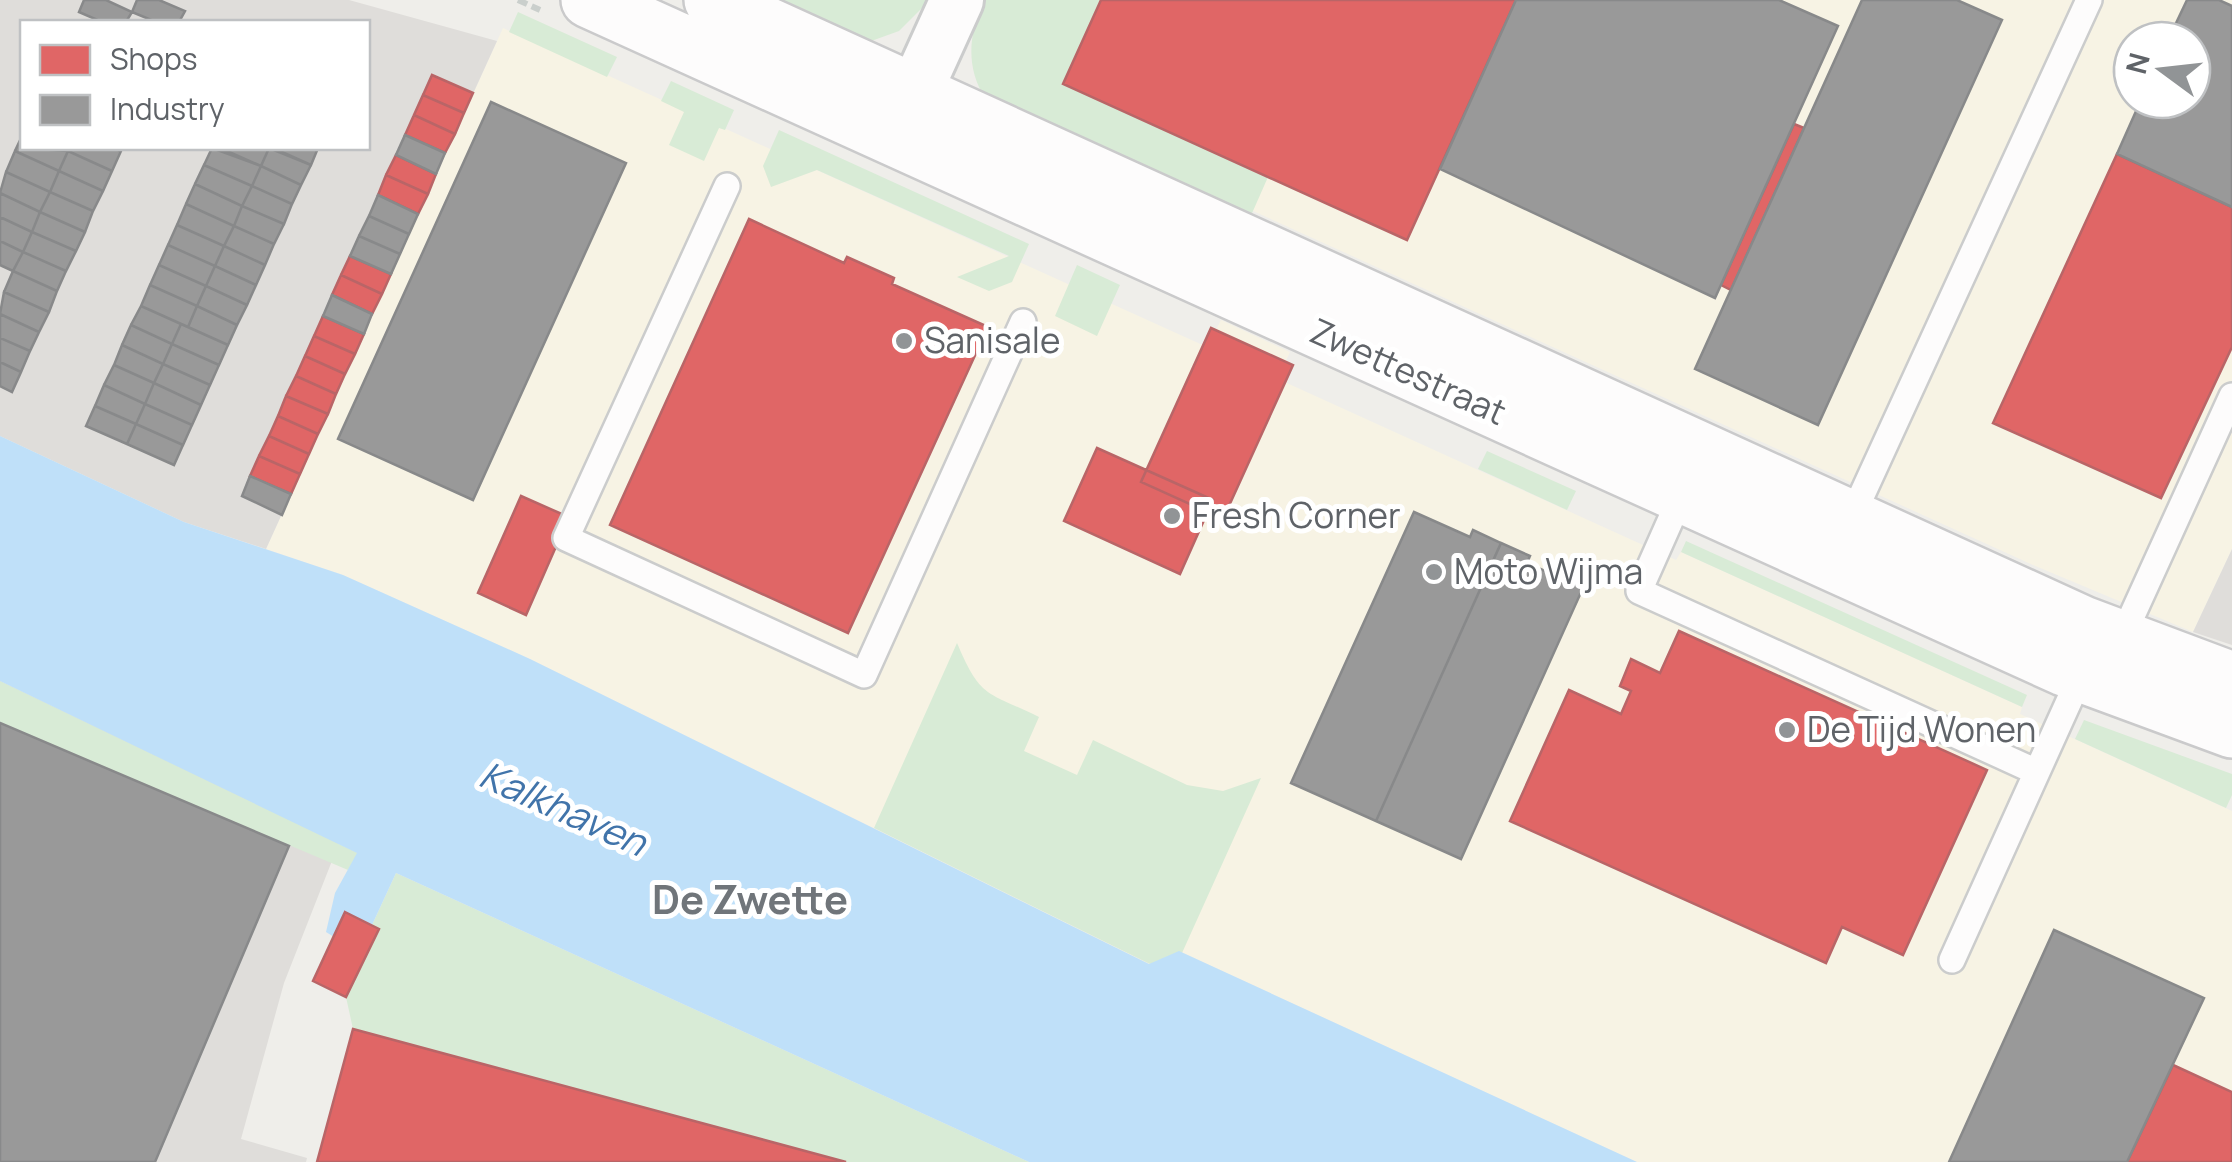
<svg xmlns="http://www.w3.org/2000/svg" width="2232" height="1162" font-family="Manrope,sans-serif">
	<rect width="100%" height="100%" fill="#efeeea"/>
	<!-- commercial -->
	<path fill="#f7f3e4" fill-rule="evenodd" d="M1016 0H2232V549L2193 632 2033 565 1253 211 996 44ZM2132 40H2192V100H2132Z
		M503 28 1207 347 1221 320 1290 352 1278 379 1676 560 1681 552 2022 707 2020 714 2232 811V1162H1637L1179 951 1150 964 530 659 343 575 266 549Z"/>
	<!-- industrial -->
	<path fill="#dfddda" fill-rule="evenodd" d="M0 0H349L497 41 266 549 184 522 0 436ZM22 22H368V148H22Z
		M2232 549V645L2193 632Z
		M0 681 339 843 284 983 241 1139 307 1158 306 1162H0Z"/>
	<!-- green -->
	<path fill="#d8ebd6" d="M734 0H930L899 31 863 44Z
		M984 0H1101L1063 84 1268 177 1249 220 985 98C965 66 969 33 984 0Z
		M518 12 617 57 607 77 509 32Z
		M671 81 734 110 725 130 719 128 704 161 669 145 684 112 661 101Z
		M779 130 1029 244 1012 282 989 291 957 277 1009 256 817 170 771 187 763 166Z
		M1077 265 1120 285 1097 336 1055 316Z
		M1487 451 1576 491 1567 510 1478 469Z
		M1686 541 2027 695 2022 707 1681 552Z
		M957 643C981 699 986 691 1039 717L1024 751 1077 775 1093 740 1187 785 1223 791 1261 778 1182 953 1150 964 874 828Z
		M0 681 358 853 348 870 0 723Z
		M2084 720 2232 774V795L2226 808 2075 739Z
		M396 873 1029 1162H846L353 1029 346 997 379 929 372 925Z"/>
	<!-- water -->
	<path fill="#bfe0f9" d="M0 436 184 522 343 575 530 659 1149 964 1179 951 1637 1162H1029L396 873 372 925 345 913 334 937 326 932 335 893 357 853 0 681Z"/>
	<!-- shops -->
	<path fill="#e06666" stroke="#b96567" stroke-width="2.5" d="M1101 0H1516L1407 240 1063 84Z
		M432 75 473 93 464 113 423 95Z
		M423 95 464 113 455 134 414 115Z
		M414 115 455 134 445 153 405 135Z
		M1794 124 1804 128 1731 290 1721 285Z
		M2117 154 2232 207V347L2161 498 1993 423Z
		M396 155 436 174 428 194 386 175Z
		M386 175 428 194 418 214 378 195Z
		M749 219 844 263 847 257 894 278 892 284 988 327 848 633 610 525Z
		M350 256 391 274 382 294 341 275Z
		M341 275 382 294 372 314 332 295Z
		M323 316 364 334 355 354 314 336Z
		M1211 328 1293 365 1223 519 1141 482Z
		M314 336 355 354 345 374 305 356Z
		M305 356 345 374 336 394 296 376Z
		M296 376 336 394 328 414 286 396Z
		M286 396 328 414 318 434 278 416Z
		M278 416 318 434 309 454 269 436Z
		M269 436 309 454 300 474 259 456Z
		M1097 448 1213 500 1180 574 1064 521Z
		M259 456 300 474 291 494 250 476Z
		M521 496 564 515 553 540 558 542 526 615 478 593Z
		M1679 631 1987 770 1903 955 1842 927 1826 963 1510 821 1569 690 1621 714 1631 691 1620 686 1631 659 1660 673Z
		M345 912 379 929 346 997 313 981Z
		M353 1029 846 1162H317Z
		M2173 1065 2232 1092V1162H2127Z"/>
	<!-- industry -->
	<path fill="#999" stroke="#88898a" stroke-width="2.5" d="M84 0H106L132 12 126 22H102L79 12Z
		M137 0H159L185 11 179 22H156L132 12Z
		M1516 0H1779L1838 26 1715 298 1440 169Z
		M1862 0H1957L2002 20 1818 425 1695 369Z
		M2187 0H2219L2232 6V207L2117 154 2141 100H2192V40H2168Z
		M491 102 626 163 473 500 338 439Z
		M405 135 445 153 436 174 396 155Z
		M22 136V148L68 151 59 171 15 151Z
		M70 148H113L121 151 112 171 68 151Z
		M212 148 261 166 252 186 204 165Z
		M220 148H269L261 166Z
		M269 148 311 165 301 185 261 166Z
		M273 148H318L311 165Z
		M15 151 59 171 50 192 6 172Z
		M68 151 112 171 103 191 59 171Z
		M204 165 252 186 242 206 195 184Z
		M261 166 301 185 292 204 252 186Z
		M59 171 103 191 93 211 50 192Z
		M6 172 50 192 40 212 0 193Z
		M195 184 242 206 234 226 186 204Z
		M252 186 292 204 284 224 242 206Z
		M50 192 93 211 85 232 40 212Z
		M0 193 40 212 32 232 0 217Z
		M378 195 418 214 409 234 369 216Z
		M186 204 234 226 224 246 177 225Z
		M242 206 284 224 274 244 234 226Z
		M40 212 85 232 76 251 32 232Z
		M369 216 409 234 400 254 359 236Z
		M0 217 32 232 23 252 0 241Z
		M177 225 224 246 215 266 168 245Z
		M234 226 274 244 265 265 224 246Z
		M32 232 76 251 66 271 23 252Z
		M359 236 400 254 391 274 350 256Z
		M0 241 23 252 13 271 0 265Z
		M168 245 215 266 206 286 159 265Z
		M224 246 265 265 256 285 215 266Z
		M23 252 66 271 57 291 13 271Z
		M159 265 206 286 197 306 150 285Z
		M215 266 256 285 247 305 206 286Z
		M13 271 57 291 49 312 4 292Z
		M150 285 197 306 188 327 141 306Z
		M206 286 247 305 237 325 197 306Z
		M4 292 49 312 39 332 0 314Z
		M332 295 372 314 364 334 323 316Z
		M141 306 181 324 172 344 131 325Z
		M197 306 237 325 228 345 188 327Z
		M0 314 39 332 30 351 0 338Z
		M181 324 228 345 219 365 172 344Z
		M131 325 172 344 163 364 122 345Z
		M0 338 30 351 21 372 0 362Z
		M172 344 219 365 210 385 163 364Z
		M122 345 163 364 154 383 114 365Z
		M0 362 21 372 12 392 0 386Z
		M163 364 210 385 201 405 154 383Z
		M114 365 154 383 145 404 104 385Z
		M154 383 201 405 192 425 145 404Z
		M104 385 145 404 136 424 95 406Z
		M145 404 192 425 183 445 136 424Z
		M95 406 136 424 127 444 86 426Z
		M136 424 183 445 174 465 127 444Z
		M250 476 291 494 282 515 242 496Z
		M1414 512 1470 537 1473 530 1501 543 1376 821 1291 783Z
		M1501 543 1530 556 1527 563 1583 588 1461 859 1376 821Z
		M0 723 289 846 155 1162H0Z
		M2054 930 2204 998 2127 1162H1949Z"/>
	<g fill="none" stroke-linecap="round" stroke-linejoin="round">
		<defs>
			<path id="lane" d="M727 186 566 538 864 675 1023 322
				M1683 492 1639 591 2037 772
				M1849 523 2089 0
				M2120 642 2232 396
				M1952 960 2084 668"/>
			<path id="street" d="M898 130 957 0"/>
			<path id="secondary" d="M589 0 2064 668 2232 730
				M712 0 2083 624 2232 680"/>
		</defs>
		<!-- lane casing -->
		<use href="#lane" stroke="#cbcccc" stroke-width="30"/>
		<!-- street casing -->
		<use href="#street" stroke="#cbcccc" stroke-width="58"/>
		<!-- secondary casing -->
		<use href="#secondary" stroke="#cacacb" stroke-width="60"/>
		<!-- path -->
		<path stroke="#cacfcc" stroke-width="6" stroke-dasharray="10 5" stroke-linecap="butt" d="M518 0 540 10"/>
		<!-- lane -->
		<use href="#lane" stroke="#fdfcfc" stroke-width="25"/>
		<!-- street -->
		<use href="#street" stroke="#fdfcfc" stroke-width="52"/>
		<!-- secondary -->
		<use href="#secondary" stroke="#fdfcfc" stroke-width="55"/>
	</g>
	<!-- markers -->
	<g fill="#919496" stroke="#fff" stroke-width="4">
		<circle cx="904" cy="341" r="10"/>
		<circle cx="1172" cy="516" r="10"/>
		<circle cx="1434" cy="572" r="10"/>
		<circle cx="1787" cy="730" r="10"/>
	</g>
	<g text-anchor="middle" stroke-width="10" stroke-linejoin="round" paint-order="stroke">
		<!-- poi labels -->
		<g font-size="35" fill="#5f6368" stroke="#fff" text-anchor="start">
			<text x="924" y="353">Sanisale</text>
			<text x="1192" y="528">Fresh Corner</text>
			<text x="1454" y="584">Moto Wijma</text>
			<text x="1807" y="742">De Tijd Wonen</text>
		</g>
		<!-- street labels -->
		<g font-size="35" fill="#5f6368" stroke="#fff">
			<text transform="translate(1408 372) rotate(24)" y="12">Zwettestraat</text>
		</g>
		<!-- water labels -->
		<g font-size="38" font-style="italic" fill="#4174aa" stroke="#fff">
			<text transform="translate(563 809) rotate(24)" y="13">Kalkhaven</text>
		</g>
		<!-- quarter labels -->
		<g font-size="40" font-weight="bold" fill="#70757a" stroke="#fff">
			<text x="750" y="914">De Zwette</text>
		</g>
	</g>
	<!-- legend -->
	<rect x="20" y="20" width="350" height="130" fill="#ffffff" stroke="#bfc1c3" stroke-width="2.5"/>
	<rect x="40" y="45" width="50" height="30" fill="#e06666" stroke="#bfc1c3" stroke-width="2.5"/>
	<text x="110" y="70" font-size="30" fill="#5f6368">Shops</text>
	<rect x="40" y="95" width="50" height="30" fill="#999999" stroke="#bfc1c3" stroke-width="2.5"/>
	<text x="110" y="120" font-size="30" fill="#5f6368">Industry</text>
	<!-- north arrow -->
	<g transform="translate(2162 70) rotate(285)"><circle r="48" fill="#ffffff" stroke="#bfc1c3" stroke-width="2.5"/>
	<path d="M0-8L18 38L0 25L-18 38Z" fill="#919496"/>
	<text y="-15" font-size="28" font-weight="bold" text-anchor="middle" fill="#5f6368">N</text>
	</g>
</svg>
